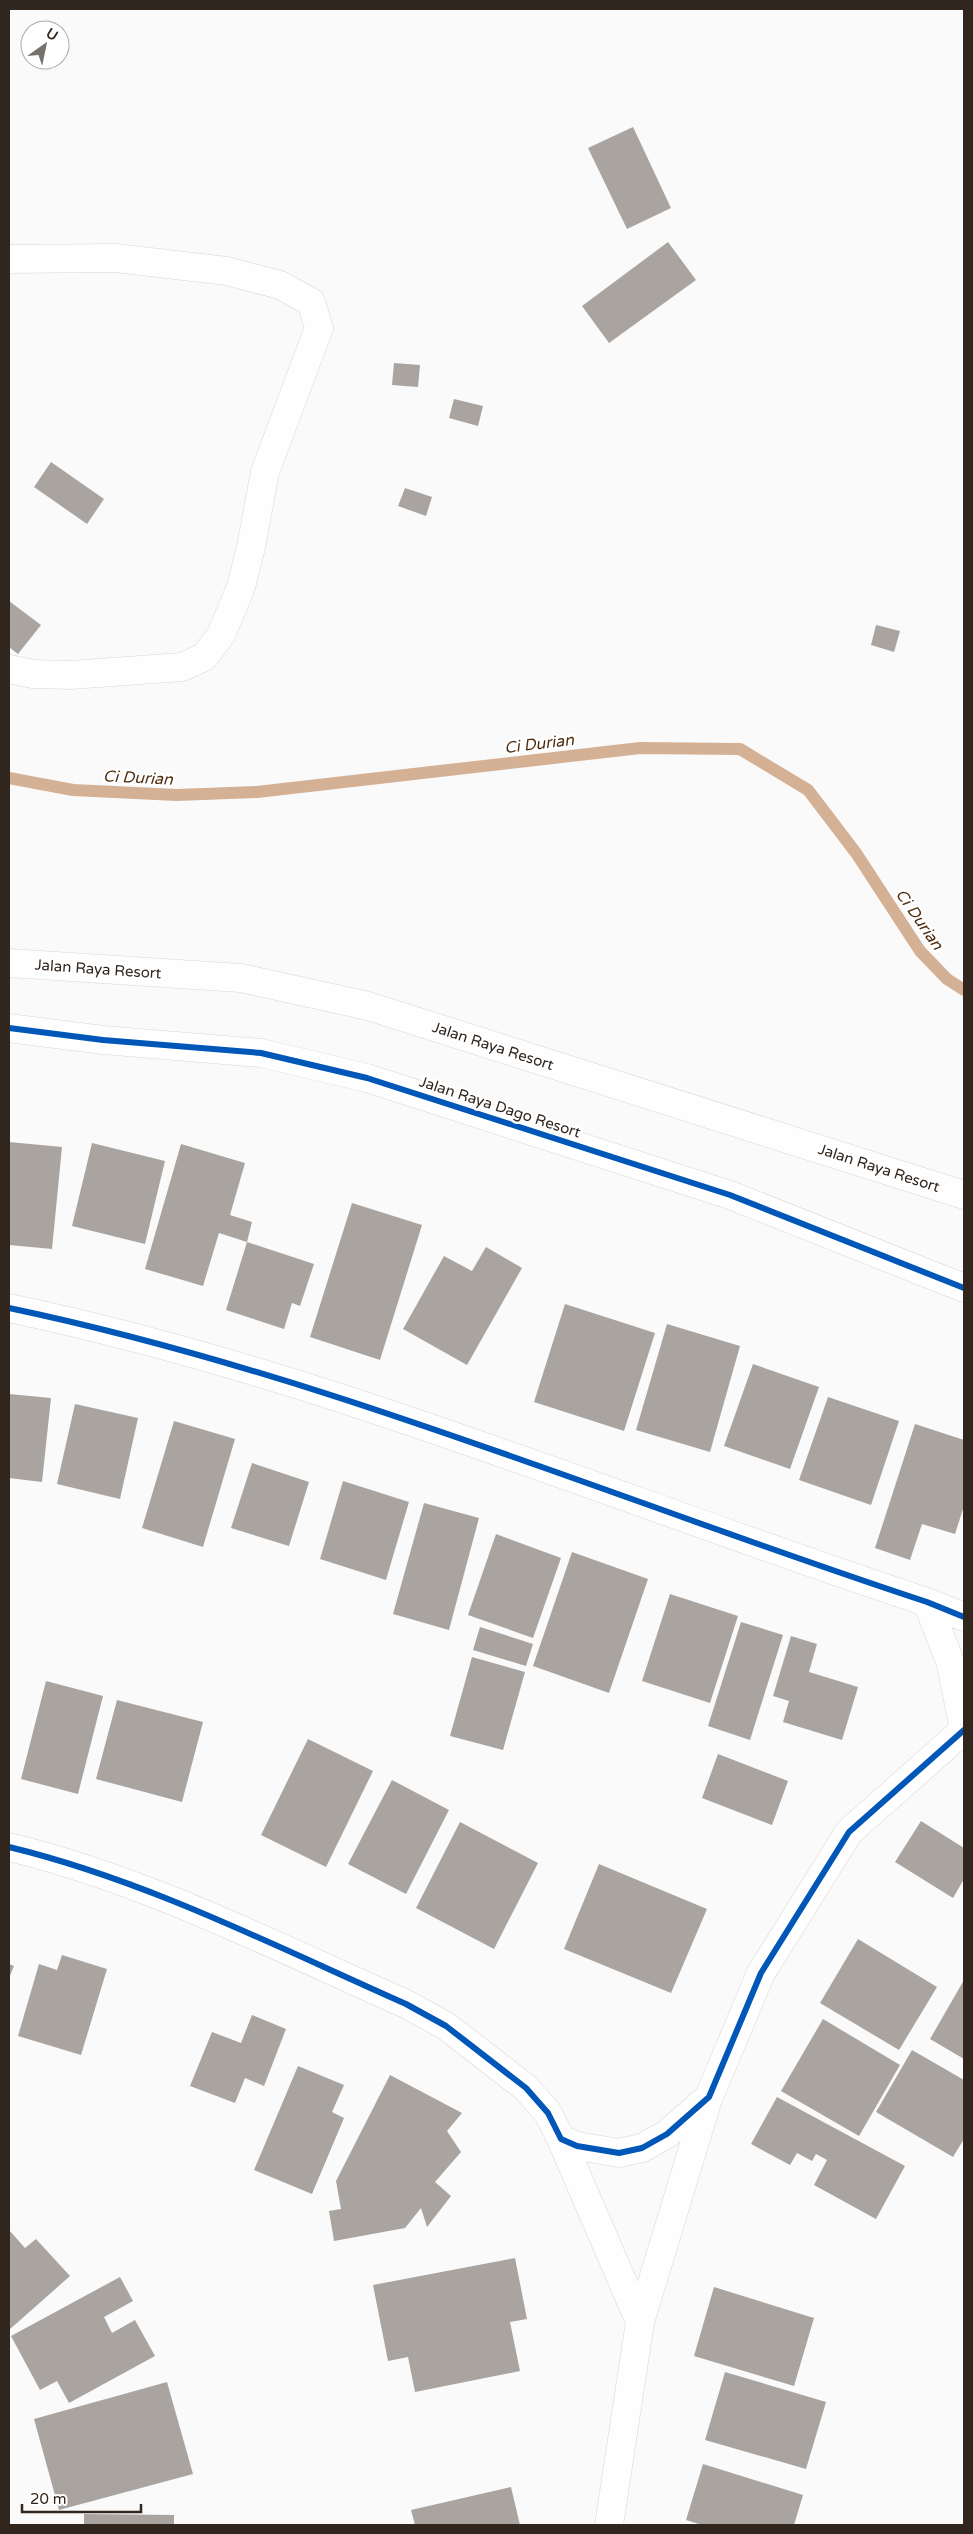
<svg xmlns="http://www.w3.org/2000/svg" width="973" height="2534" font-family="'Varela Round',sans-serif">
	<rect width="100%" height="100%" fill="#fafafa"/>
	<g fill="none" stroke-linecap="round" stroke-linejoin="round">
		<!-- stream -->
		<path stroke="#d4b095" stroke-width="12" d="M9 778 73 790 177 795 257 792 640 748 740 749 808 790 856 853 920 951 947 979 964 990"/>
	</g>
	<!-- building -->
	<path fill="#a9a4a0" d="M633 127 671 208 627 229 588 148Z
		M668 242 696 280 609 343 582 306Z
		M394 363 420 365 418 387 392 385Z
		M454 399 483 406 478 426 449 418Z
		M51 462 104 499 87 524 34 487Z
		M405 488 432 497 426 516 398 506Z
		M9 601 41 625 18 654 9 647Z
		M876 625 900 631 894 652 871 645Z
		M9 1142 62 1147 52 1249 9 1245Z
		M92 1143 165 1161 145 1244 72 1226Z
		M181 1144 245 1163 230 1215 252 1222 247 1242 219 1233 203 1286 145 1269Z
		M352 1203 422 1225 380 1360 310 1337Z
		M247 1242 314 1264 300 1306 292 1303 284 1329 226 1310Z
		M486 1247 522 1268 467 1365 403 1329 444 1256 472 1271Z
		M565 1304 655 1333 624 1431 534 1402Z
		M667 1324 740 1346 710 1452 636 1430Z
		M753 1364 819 1387 790 1469 724 1446Z
		M9 1394 51 1398 42 1482 9 1478Z
		M828 1397 899 1421 871 1505 799 1480Z
		M75 1404 138 1418 120 1499 57 1484Z
		M174 1421 235 1439 203 1547 142 1528Z
		M915 1424 964 1440V1506L955 1534 922 1524 910 1560 875 1548Z
		M252 1463 309 1482 289 1546 231 1528Z
		M343 1481 409 1502 386 1580 320 1559Z
		M424 1503 479 1518 449 1630 393 1614Z
		M496 1534 561 1558 533 1638 468 1615Z
		M572 1552 648 1579 609 1693 533 1666Z
		M670 1594 738 1616 710 1703 642 1681Z
		M741 1622 783 1635 750 1740 708 1726Z
		M480 1627 533 1644 526 1666 473 1650Z
		M791 1636 817 1644 809 1672 858 1687 842 1740 783 1722 789 1701 773 1696Z
		M472 1657 525 1672 503 1750 450 1736Z
		M46 1681 103 1696 78 1794 21 1779Z
		M117 1700 203 1722 182 1802 96 1779Z
		M308 1739 373 1771 326 1867 261 1835Z
		M718 1754 788 1781 772 1825 702 1798Z
		M392 1780 449 1810 406 1894 348 1864Z
		M921 1821 964 1848V1879L953 1898 895 1862Z
		M460 1822 538 1863 494 1949 416 1908Z
		M599 1864 707 1909 671 1993 564 1949Z
		M858 1939 937 1987 899 2050 820 2003Z
		M62 1955 107 1969 81 2055 18 2036 39 1964 57 1970Z
		M9 1964 14 1966 9 1978Z
		M964 1980V2059L930 2039Z
		M252 2015 286 2029 264 2086 245 2078 235 2103 190 2086 212 2032 241 2043Z
		M823 2019 900 2065 859 2136 781 2091Z
		M912 2050 964 2080V2139L953 2157 876 2112Z
		M298 2066 344 2085 332 2112 344 2118 312 2194 254 2170Z
		M390 2075 462 2113 447 2131 461 2152 435 2182 451 2196 427 2227 421 2208 405 2228 334 2241 329 2211 341 2209 336 2181Z
		M777 2097 905 2166 876 2219 814 2185 827 2160 816 2154 812 2161 797 2153 790 2165 751 2144Z
		M9 2230 25 2248 36 2239 70 2276 9 2330Z
		M515 2258 527 2319 510 2322 520 2371 415 2392 408 2357 388 2361 373 2285Z
		M120 2277 133 2301 104 2317 112 2333 135 2320 155 2356 69 2403 57 2381 40 2390 11 2336Z
		M714 2287 814 2318 794 2386 694 2356Z
		M725 2372 826 2402 806 2469 705 2440Z
		M167 2382 193 2474 59 2510 34 2419Z
		M703 2464 803 2495 794 2525H702L686 2520Z
		M511 2487 520 2525H415L411 2510Z
		M84 2514 174 2515V2525H84Z"/>
	<g fill="none" stroke-linecap="round" stroke-linejoin="round">
		<defs>
			<path id="minor" d="M9 259 116 258 227 271 280 285 311 302 319 328 265 472 251 547 241 587 221 635 204 657 182 667 71 675 33 674 9 669
				M9 963 241 978 368 1006 964 1195
				M9 1028 103 1040 261 1053 367 1078 730 1195 964 1288
				M9 1308C324 1374 622 1502 927 1602L964 1617
				M927 1602 951 1664 964 1730
				M9 1847C146 1880 277 1947 406 2004L446 2026 526 2088 548 2113 561 2139 577 2146 619 2153 642 2148 667 2134 709 2097 761 1973 849 1832 964 1730
				M561 2139 640 2322 609 2525
				M640 2322 708 2099"/>
		</defs>
		<!-- minor casing -->
		<use href="#minor" stroke="#dbd5d1" stroke-width="29"/>
		<!-- minor -->
		<use href="#minor" stroke="#fefefe" stroke-width="28"/>
		<defs>
			<path id="cycleway" d="M9 1028 103 1040 261 1053 367 1078 730 1195 964 1288
				M9 1308C324 1374 622 1502 927 1602L964 1617
				M9 1847C146 1880 277 1947 406 2004L446 2026 526 2088 548 2113 561 2139 577 2146 619 2153 642 2148 667 2134 709 2097 761 1973 849 1832 964 1730"/>
		</defs>
		<!-- cycleway casing -->
		<use href="#cycleway" stroke="#fff" stroke-width="9"/>
		<!-- cycleway -->
		<use href="#cycleway" stroke="#0057b8" stroke-width="6"/>
	</g>
	<g text-anchor="middle" stroke-width="5" stroke-linejoin="round" paint-order="stroke">
		<!-- street labels -->
		<g font-size="15" fill="#31261e" stroke="#fff">
			<text transform="translate(98 969) rotate(4)" y="5">Jalan Raya Resort</text>
			<text transform="translate(493 1046) rotate(18)" y="5">Jalan Raya Resort</text>
			<text transform="translate(500 1107) rotate(18)" y="5">Jalan Raya Dago Resort</text>
			<text transform="translate(879 1168) rotate(18)" y="5">Jalan Raya Resort</text>
		</g>
		<!-- water labels -->
		<g font-size="16" font-style="italic" fill="#4f2d0e" stroke="#fff">
			<text transform="translate(539 743) rotate(-7)" y="6">Ci Durian</text>
			<text transform="translate(138 777) rotate(3)" y="6">Ci Durian</text>
			<text transform="translate(920 919) rotate(55)" y="6">Ci Durian</text>
		</g>
	</g>
	<!-- border -->
	<rect width="973" height="2534" fill="none" stroke="#31261e" stroke-width="20"/>
	<!-- north arrow -->
	<g transform="translate(45 45) rotate(33)"><circle r="24" fill="#ffffff" stroke="#ada8a5"/>
	<path d="M0-4L9 19L0 12L-9 19Z" fill="#77706b"/>
	<text y="-8" font-size="14" font-weight="bold" text-anchor="middle" fill="#31261e">U</text>
	</g>
	<!-- scale -->
	<path d="M22 2504v8h119v-8" fill="none" stroke="#31261e" stroke-width="2.5"/>
	<text x="30" y="2504" font-size="15" fill="#31261e" stroke="#ffffff" stroke-width="4" paint-order="stroke">20 m</text>
</svg>
